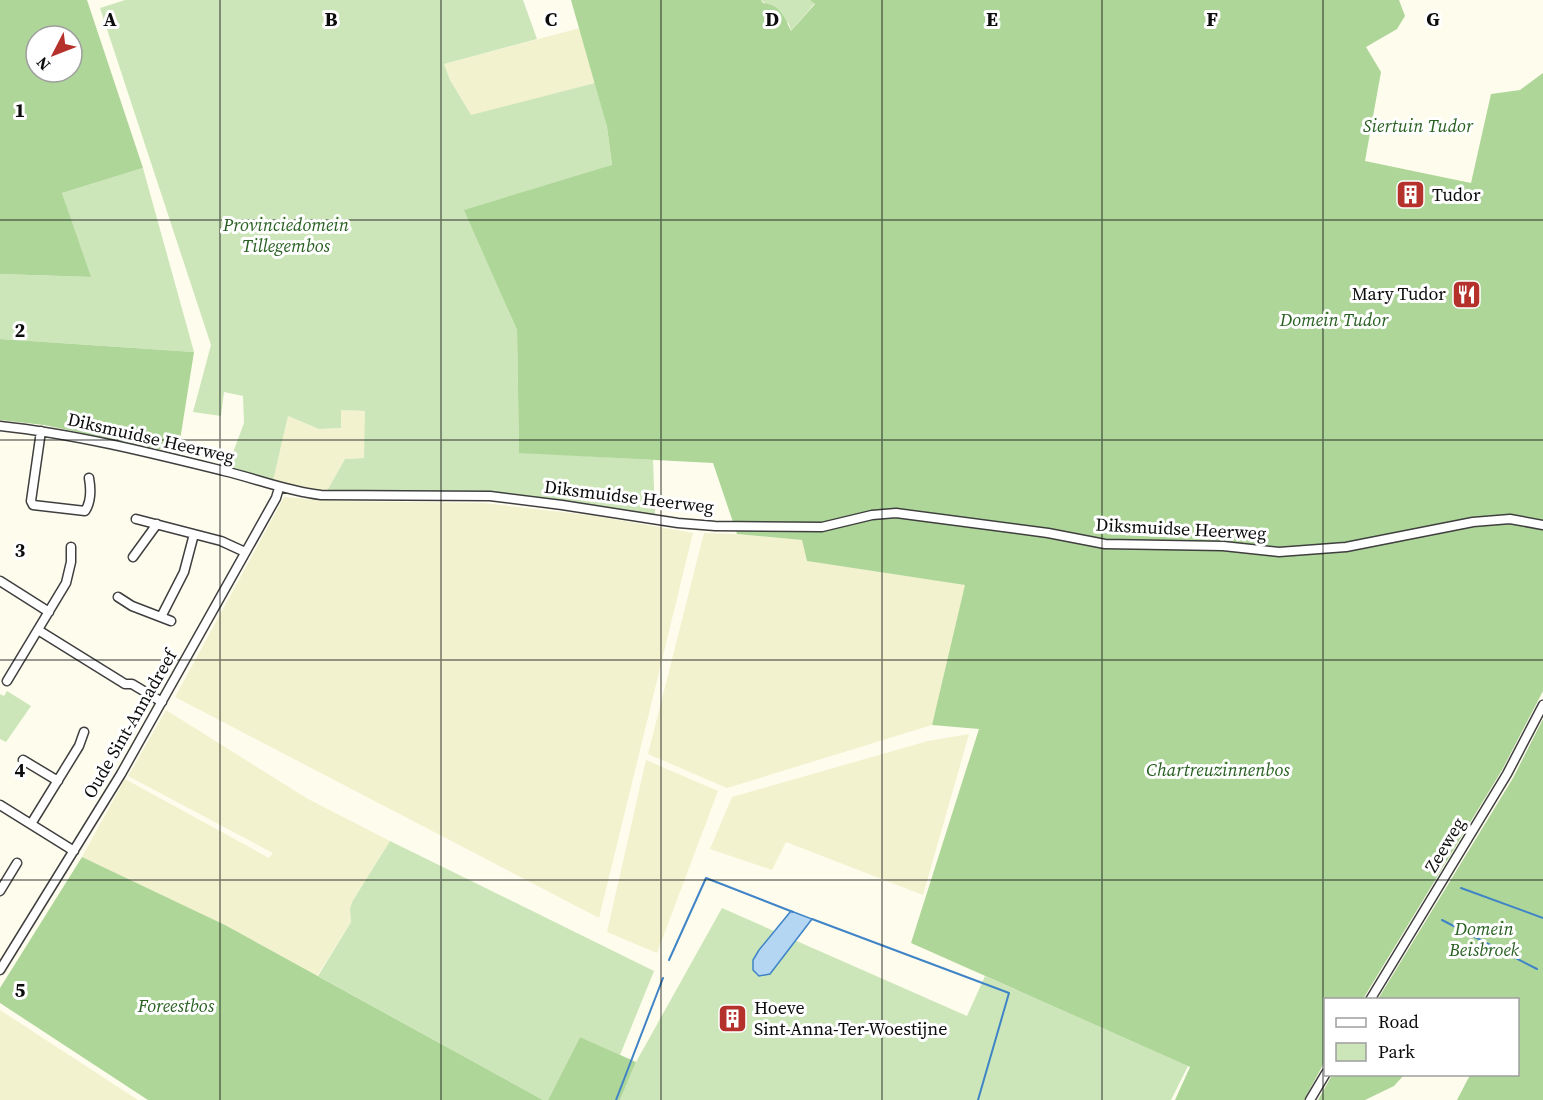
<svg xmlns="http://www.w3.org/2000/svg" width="1543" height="1100" font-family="'Source Serif 4',serif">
	<rect width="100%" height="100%" fill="#fefced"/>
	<!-- farmland -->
	<path fill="#f2f2cf" d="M580 28 595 83 471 116 450 80 444 64Z
		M341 410 366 411 364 458 345 459 327 491 273 481 288 416 319 429 340 428Z
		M284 497 334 501 483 503 596 516 693 533 599 918 175 697Z
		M704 533 737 534 802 540 807 561 966 585 932 725 727 788 648 754Z
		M166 710 308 799 390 841 352 902 350 909 351 922 317 976 225 925 82 857 125 779 269 858 273 853 128 776Z
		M969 734 923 895 786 842 772 870 710 849 732 797 928 741Z
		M646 760 718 791 657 953 607 932Z
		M0 1010 138 1100H0Z"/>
	<!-- green -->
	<path fill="#cce6b9" d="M125 0H523L537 39 444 64 450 80 471 115 595 83 607 127 612 166 465 210 517 330 519 452 653 460 655 515 510 495 327 491 345 459 364 458 365 411 341 410V428L319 429 288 416 273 481 228 466 244 423 243 396 224 392 221 416 193 412 211 345 100 8Z
		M761 0H810L815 3 791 31 789 24Z
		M143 168 194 352 0 339V274L90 277 62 193Z
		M7 691 31 706 6 742 0 739V694L4 696Z
		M390 841 654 971 620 1055 580 1037 548 1100H543L318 976 351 922 350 909 352 902Z
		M722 908 967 1016 985 976 1188 1066 1171 1100H620L636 1062Z"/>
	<!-- forest -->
	<path fill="#afd699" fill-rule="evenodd" d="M0 0H87L143 168 62 193 91 277 0 274ZM36 36H72V72H36Z
		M571 0H761L763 3C780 5 784 16 791 31L815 4 810 0H1399L1405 16 1397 29 1366 47 1381 72 1365 161 1471 183 1491 94 1520 90 1543 73V691L1502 770 1363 999 1326 1000 1325 1061 1304 1100H1175L1190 1067 911 943 979 729 932 725 965 585 807 561 802 540 737 534 713 463 519 453 517 330 464 210 612 165 607 127Z
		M0 339 194 352 178 453 44 425 0 420Z
		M1543 719V1100H1457L1470 1075 1518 1074V1000L1378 999 1513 778Z
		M82 857 225 925 543 1100H148L0 1003V988Z
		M580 1037 636 1062 620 1100H548Z
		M1332 1075V1074L1404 1075 1394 1086 1365 1100H1318Z"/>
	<!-- water -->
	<path fill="#b4d6f3" stroke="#3f84c6" stroke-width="1.5" d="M791 911 812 919 770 974 759 976 753 970V960L759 950Z"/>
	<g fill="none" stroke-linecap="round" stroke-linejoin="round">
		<!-- stream -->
		<path stroke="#3f84c6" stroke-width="2" d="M1461 888 1543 918
			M812 919 1009 993 978 1100
			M1442 920 1537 969
			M669 960 706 878 793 912
			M616 1100 663 978"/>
		<defs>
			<path id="street" d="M0 426C75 434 151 453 224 471 258 479 286 491 321 495L490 496 562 505 678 523 715 526 822 527 872 515 896 513 1048 533 1105 544 1223 546 1279 552 1346 547 1473 522 1510 519 1543 525
				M41 431 31 501 33 505 85 511C91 502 91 489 89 478
				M136 519 221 541 245 552
				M133 557 157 524
				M0 581 49 612
				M118 597 132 606 171 621
				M161 617 184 572 194 534
				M38 630 125 684H132L162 702
				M7 681 66 583 71 562V547
				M23 760 58 781
				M0 805 74 851
				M31 824 79 746 84 732
				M0 891 17 863
				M0 970 121 774 276 498 279 488
				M1370 1000 1507 774 1543 705
				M1310 1100 1326 1073"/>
		</defs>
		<!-- street casing -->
		<use href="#street" stroke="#3f3f3f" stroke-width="11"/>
		<!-- street -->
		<use href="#street" stroke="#fff" stroke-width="8"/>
	</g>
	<!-- grid -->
	<path fill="none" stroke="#0c0c0c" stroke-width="1.5" stroke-opacity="0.55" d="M220 0V1100M441 0V1100M661 0V1100M882 0V1100M1102 0V1100M1323 0V1100M0 220H1543M0 440H1543M0 660H1543M0 880H1543"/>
	<!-- icons -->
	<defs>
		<symbol id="building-square" viewBox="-11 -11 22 22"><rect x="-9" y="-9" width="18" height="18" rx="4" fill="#b5322c" stroke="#fff"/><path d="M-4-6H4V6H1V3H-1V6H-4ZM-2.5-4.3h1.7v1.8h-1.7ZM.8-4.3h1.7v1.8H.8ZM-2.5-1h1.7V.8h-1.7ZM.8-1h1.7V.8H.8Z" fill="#fff"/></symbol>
		<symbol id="restaurant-square" viewBox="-11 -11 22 22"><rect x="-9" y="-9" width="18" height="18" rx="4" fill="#b5322c" stroke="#fff"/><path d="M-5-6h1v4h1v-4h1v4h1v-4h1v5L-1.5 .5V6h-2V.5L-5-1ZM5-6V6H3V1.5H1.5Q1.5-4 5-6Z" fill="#fff"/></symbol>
	</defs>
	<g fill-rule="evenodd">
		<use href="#building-square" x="1394" y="178" width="33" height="33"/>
		<use href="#restaurant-square" x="1450" y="278" width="33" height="33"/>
		<use href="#building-square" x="716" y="1002" width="33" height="33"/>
	</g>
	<g text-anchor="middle" stroke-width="6" stroke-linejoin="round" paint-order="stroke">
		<!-- park labels -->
		<g font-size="18" font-style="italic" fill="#286021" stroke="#fff">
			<text x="1418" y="132">Siertuin Tudor</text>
			<text x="286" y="231">Provinciedomein<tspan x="286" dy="21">Tillegembos</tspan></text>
			<text x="1334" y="326">Domein Tudor</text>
			<text x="1218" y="776">Chartreuzinnenbos</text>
			<text x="1484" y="935">Domein<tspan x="1484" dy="21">Beisbroek</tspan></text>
			<text x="176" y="1012">Foreestbos</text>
		</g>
		<!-- poi labels -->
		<g font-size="18" fill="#0c0c0c" stroke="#fff" text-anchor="start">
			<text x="1432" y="201">Tudor</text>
			<text x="1446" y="300" text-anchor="end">Mary Tudor</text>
			<text x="754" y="1014">Hoeve<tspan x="754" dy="21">Sint-Anna-Ter-Woestijne</tspan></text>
		</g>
		<!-- street labels -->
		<g font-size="18" fill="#0c0c0c" stroke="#fff">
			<text transform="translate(151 438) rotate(13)" y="6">Diksmuidse Heerweg</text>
			<text transform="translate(629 497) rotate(7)" y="6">Diksmuidse Heerweg</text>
			<text transform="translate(1181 529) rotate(3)" y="6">Diksmuidse Heerweg</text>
			<text transform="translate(130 724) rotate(-60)" y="6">Oude Sint-Annadreef</text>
			<text transform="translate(1445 845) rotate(-59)" y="6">Zeeweg</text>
		</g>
	</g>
	<g font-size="20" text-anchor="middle" font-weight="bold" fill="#0c0c0c" stroke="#fff" stroke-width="6" stroke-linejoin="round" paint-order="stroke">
		<text x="110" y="26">A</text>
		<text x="331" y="26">B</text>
		<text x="551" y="26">C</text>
		<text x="772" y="26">D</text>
		<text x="992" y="26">E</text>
		<text x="1212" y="26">F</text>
		<text x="1433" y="26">G</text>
		<text x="20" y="117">1</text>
		<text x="20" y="337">2</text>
		<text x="20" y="557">3</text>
		<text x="20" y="777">4</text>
		<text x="20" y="997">5</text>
	</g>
	<!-- legend -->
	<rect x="1324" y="998" width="195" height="78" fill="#ffffff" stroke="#9e9e9e" stroke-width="1.5"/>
	<rect x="1336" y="1018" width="30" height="9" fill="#ffffff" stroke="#9e9e9e" stroke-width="1.5"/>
	<text x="1378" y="1028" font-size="18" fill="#0c0c0c">Road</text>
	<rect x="1336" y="1043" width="30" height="18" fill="#cce6b9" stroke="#9e9e9e" stroke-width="1.5"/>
	<text x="1378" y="1058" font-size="18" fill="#0c0c0c">Park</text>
	<!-- north arrow -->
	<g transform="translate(54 54) rotate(228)"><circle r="28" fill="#ffffff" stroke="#9e9e9e" stroke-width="1.5"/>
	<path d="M0-4.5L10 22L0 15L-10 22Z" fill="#b5322c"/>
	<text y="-9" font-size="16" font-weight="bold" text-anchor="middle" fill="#0c0c0c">N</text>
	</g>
</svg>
